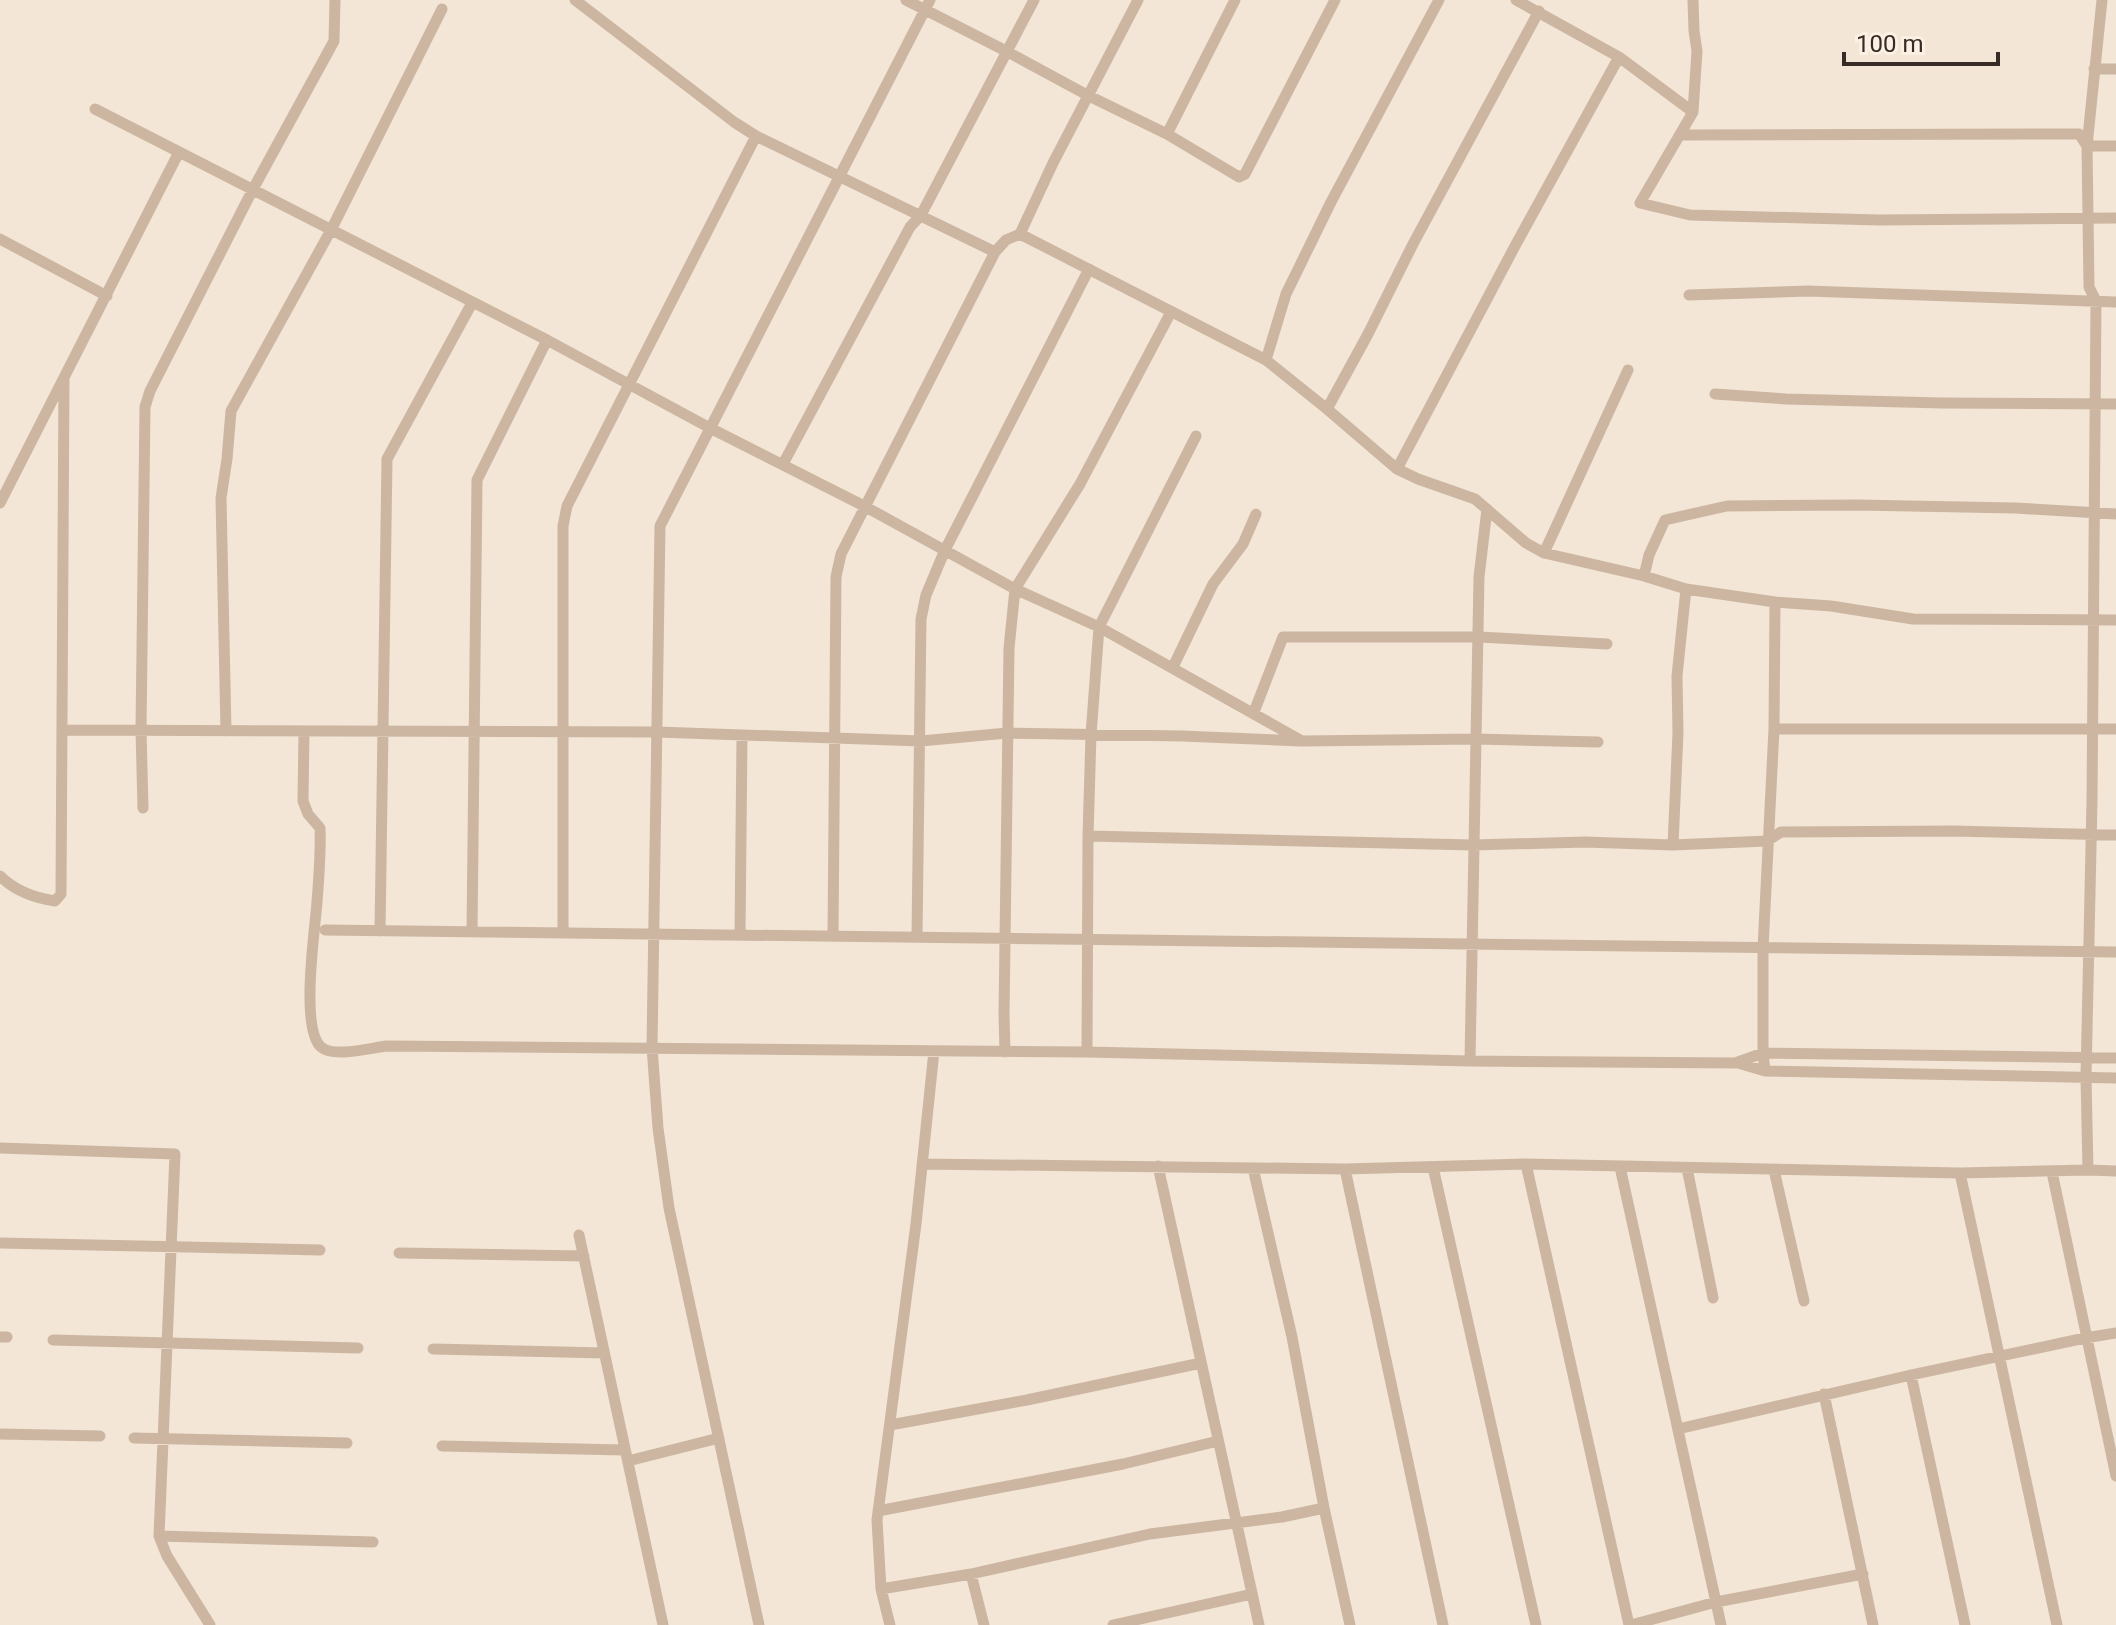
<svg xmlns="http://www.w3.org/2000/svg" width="2116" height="1625" font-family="Roboto,sans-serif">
	<rect width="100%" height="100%" fill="#f3e6d6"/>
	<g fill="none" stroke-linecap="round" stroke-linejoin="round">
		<!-- minor -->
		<path stroke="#ccb6a1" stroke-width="11" d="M575 0 734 122 756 136 995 252 1006 240 1020 234 1266 360 1327 409 1397 469 1418 479 1475 499 1526 543 1544 553 1644 576 1686 589 1775 602 1831 606 1913 619 2116 620
			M906 0 1006 51 1089 96 1167 134 1239 177 1245 174 1335 0
			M1516 0 1619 57 1693 112
			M1693 0 1694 31 1697 51 1693 112 1640 203 1690 215 1879 220 2116 218
			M2094 69H2116
			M95 109 547 340 710 428 864 506 1015 589 1099 627 1302 741 1476 739 1598 742
			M1167 134 1235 0
			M1680 135 2079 134 2087 146H2116
			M1020 234 1053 163 1138 0
			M0 239 107 296
			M1689 295 1808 291 2116 302
			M1266 360 1286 294 1331 202 1439 0
			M1715 394 1786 399 1942 403 2116 404
			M1327 409 1368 334 1413 244 1539 11
			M783 464 910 227 921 215 1034 0
			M1397 469 1515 246 1619 57
			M0 503 179 152
			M1544 553 1628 370
			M1644 576 1649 555 1665 520 1727 506 1857 505 2015 508 2116 514
			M1173 667 1213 584 1243 544 1256 514
			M1254 712 1283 637H1479L1607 644
			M1774 729H2116
			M62 730 657 732 921 741 1007 733 1182 736 1301 741
			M226 731 221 498 227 459 231 411 331 230 442 9
			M304 731 303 801 308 814 320 828C321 852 319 877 317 902 315 930 300 1028 321 1047 333 1058 370 1048 387 1046L1087 1052 1470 1061 1738 1063 1765 1071 2116 1078
			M143 808 141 730 145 407 150 391 253 189 334 41 335 0
			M1088 836 1473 845 1585 842 1673 845 1767 841 1781 832 1954 831 2116 835
			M1673 845 1678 733 1677 676 1686 589
			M0 876C15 891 34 898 55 901L61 894 64 378
			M325 930 2116 952
			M380 931 387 459 472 303
			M472 932 477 480 547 340
			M563 933V526L567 506 756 136
			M740 935 742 735
			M833 936 836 577 841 554 995 252
			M917 937 921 619 926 595 945 550 1089 269
			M1005 1052 1004 1014 1009 648 1015 589 1080 484 1171 312
			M1087 1052 1088 836 1091 735 1099 627 1196 436
			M1470 1061 1479 577 1487 509
			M1738 1062 1763 1053 2116 1058
			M1765 1071 1763 1053V948L1774 729 1775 602
			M0 1148 175 1154 159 1536 167 1556 210 1625
			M922 1164 1345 1169 1526 1164 1960 1173 2088 1170 2116 1171
			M1526 1164 1629 1625
			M1158 1166 1259 1625
			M1433 1167 1536 1625
			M1620 1167 1721 1625
			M1253 1168 1292 1337 1324 1508 1350 1625
			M1687 1168 1713 1298
			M1345 1169 1443 1625
			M1774 1170 1804 1301
			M2088 1170 2086 1077 2092 801 2096 301 2089 287 2087 146 2102 0
			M2052 1172 2116 1476
			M1960 1173 2057 1625
			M579 1235 663 1625
			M0 1243 320 1250
			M399 1253 584 1256
			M0 1337H7
			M53 1340 358 1348
			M433 1349 604 1353
			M1911 1375 1965 1625
			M1824 1394 1873 1625
			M890 1425 1027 1400 1201 1363
			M1678 1429 1911 1375 2085 1338 2116 1333
			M0 1434 100 1436
			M134 1438 347 1443
			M442 1446 625 1450
			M628 1461 719 1438
			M878 1511 1123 1464 1218 1441
			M159 1536 373 1542
			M971 1574 984 1625
			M881 1589 971 1574 1150 1534 1282 1517 1324 1508
			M759 1625 669 1208 658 1128 652 1047 660 526 930 0
			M890 1625 881 1589 877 1520 916 1224 934 1051
			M1113 1625 1252 1594
			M1631 1625 1716 1602 1863 1574"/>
	</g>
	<!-- scale -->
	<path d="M1844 52v12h154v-12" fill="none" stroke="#362b25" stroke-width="4"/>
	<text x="1856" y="52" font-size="24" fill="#362b25" stroke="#fbf0e3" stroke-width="6" paint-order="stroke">100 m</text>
</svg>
